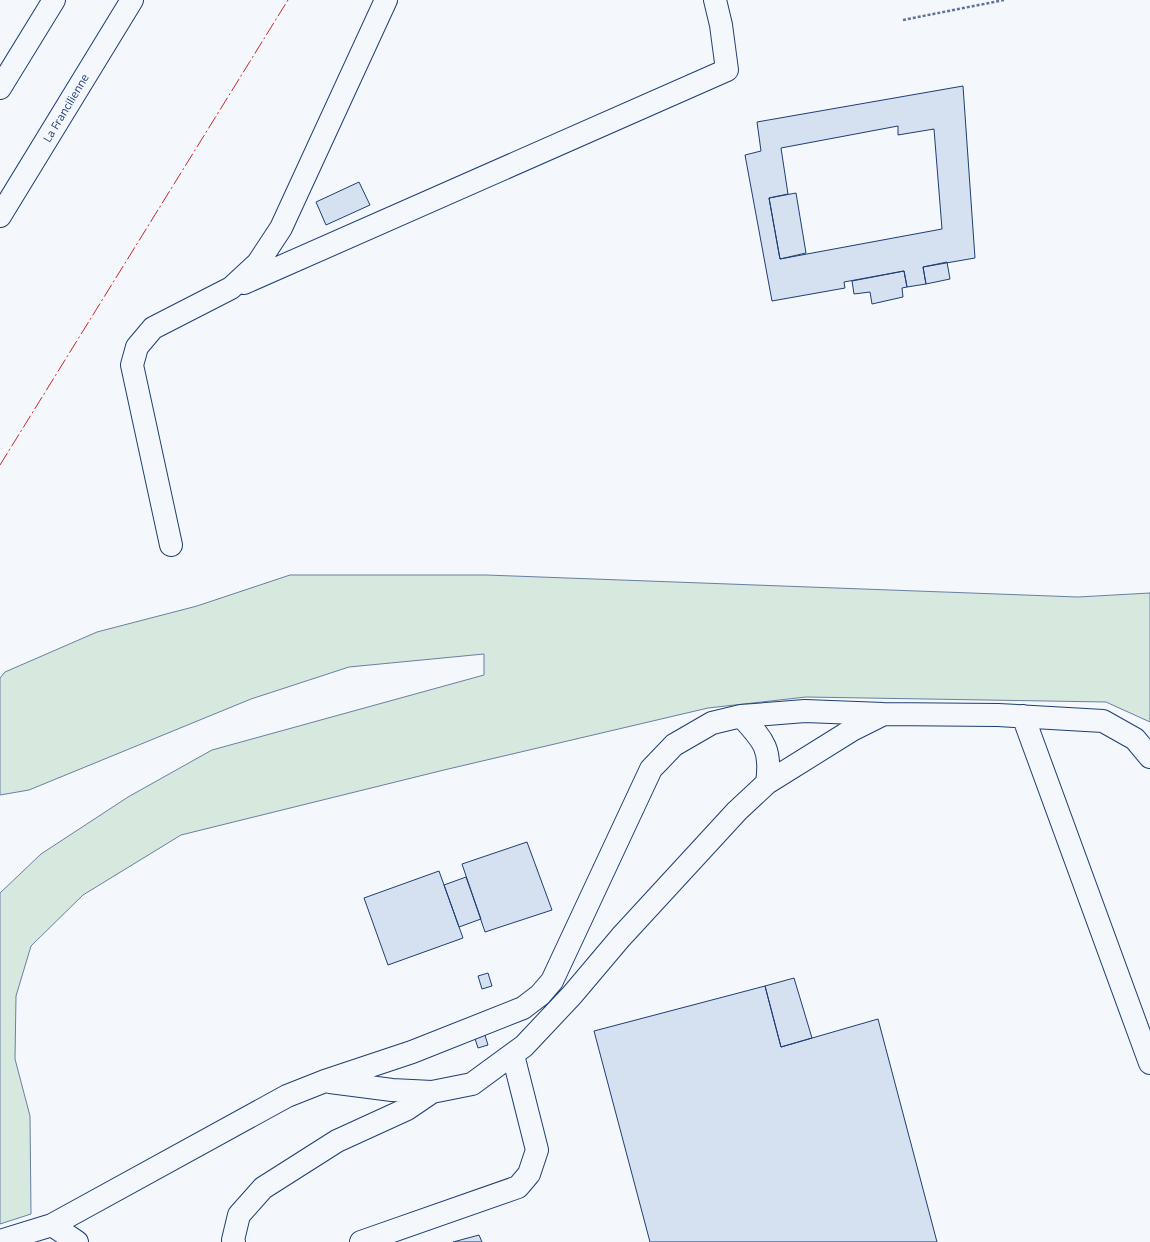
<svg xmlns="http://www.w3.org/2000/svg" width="1150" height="1242" font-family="'Open Sans',sans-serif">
	<rect width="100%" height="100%" fill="#f4f7fb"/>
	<!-- green -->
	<path fill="#d7e8df" stroke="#687fa3" d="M290 575H486L1078 597 1150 593V722L1106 702 806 697 708 708 444 770 181 835 83 895 31 946 16 996 15 1059 30 1116 31 1214 0 1224V893L41 854 128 797 212 750 484 675V654L349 667 251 699 29 790 0 795V678L5 672 97 632 197 606Z"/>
	<!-- building -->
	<path fill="#d5e0f0" stroke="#1d3f73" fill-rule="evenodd" d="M963 86 975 258 923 267 926 284 907 287 904 271 844 282 845 288 772 301 745 155 761 151 757 122ZM898 126V135L934 129 942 229 780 259 769 198 788 194 781 148Z
		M359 182 370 205 326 225 316 202Z
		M796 193 806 253 780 259 769 198Z
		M947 262 950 279 926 284 923 267Z
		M904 271 907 287 902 288 903 297 872 304 870 292 854 294 852 281Z
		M527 842 552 910 485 932 462 864Z
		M439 871 463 938 388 965 364 898Z
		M466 877 481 919 459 927 444 885Z
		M488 973 492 986 482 989 478 976Z
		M794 978 812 1038 781 1047 765 986Z
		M765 986 781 1047 878 1019 937 1242H650L594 1031Z
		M480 1019 488 1045 478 1048 470 1023Z
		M479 1235 482 1242H453Z"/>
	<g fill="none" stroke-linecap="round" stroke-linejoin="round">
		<defs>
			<path id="minor" d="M244 283 727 70 721 25 715 0
				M171 545 132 365 137 347 153 328 231 288 258 263 281 228 386 0
				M741 716C763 740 772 748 767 783
				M1023 716 1150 1063
				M330 1082 392 1090 432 1092 472 1084 524 1046 572 995 621 937 737 811 767 783 852 730 882 715
				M52 1225 77 1242
				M0 1241 52 1225 287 1096 325 1081 412 1052 523 1008 540 995 552 981 651 769 674 745 712 723 741 716 805 711 883 714 998 715 1103 721 1135 739 1150 757
				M234 1242 233 1240 239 1215 263 1188 337 1141 407 1109 432 1092
				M361 1242 518 1187 529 1174 537 1150 513 1055"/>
			<path id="highway" d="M0 88 54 0
				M0 216 132 0"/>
		</defs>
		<!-- minor casing -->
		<use href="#minor" stroke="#1d3f73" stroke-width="24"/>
		<!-- highway casing -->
		<use href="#highway" stroke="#1d3f73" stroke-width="24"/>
		<!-- path -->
		<path stroke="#5e769c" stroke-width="2.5" stroke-dasharray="3 2" stroke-linecap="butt" d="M903 20 1004 0"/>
		<!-- minor -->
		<use href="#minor" stroke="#f4f7fb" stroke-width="22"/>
		<!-- highway -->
		<use href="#highway" stroke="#f4f7fb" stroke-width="22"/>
		<!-- power -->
		<path stroke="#c62828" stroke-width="1" stroke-dasharray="14 3 2 3" stroke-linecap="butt" d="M0 465 288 0"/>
	</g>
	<g text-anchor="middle" stroke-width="3" stroke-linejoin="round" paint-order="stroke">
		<!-- street labels -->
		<g font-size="11" fill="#1d3f73" stroke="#f4f7fb">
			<text transform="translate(66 108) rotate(-59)" y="4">La Francilienne</text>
		</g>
	</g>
</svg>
